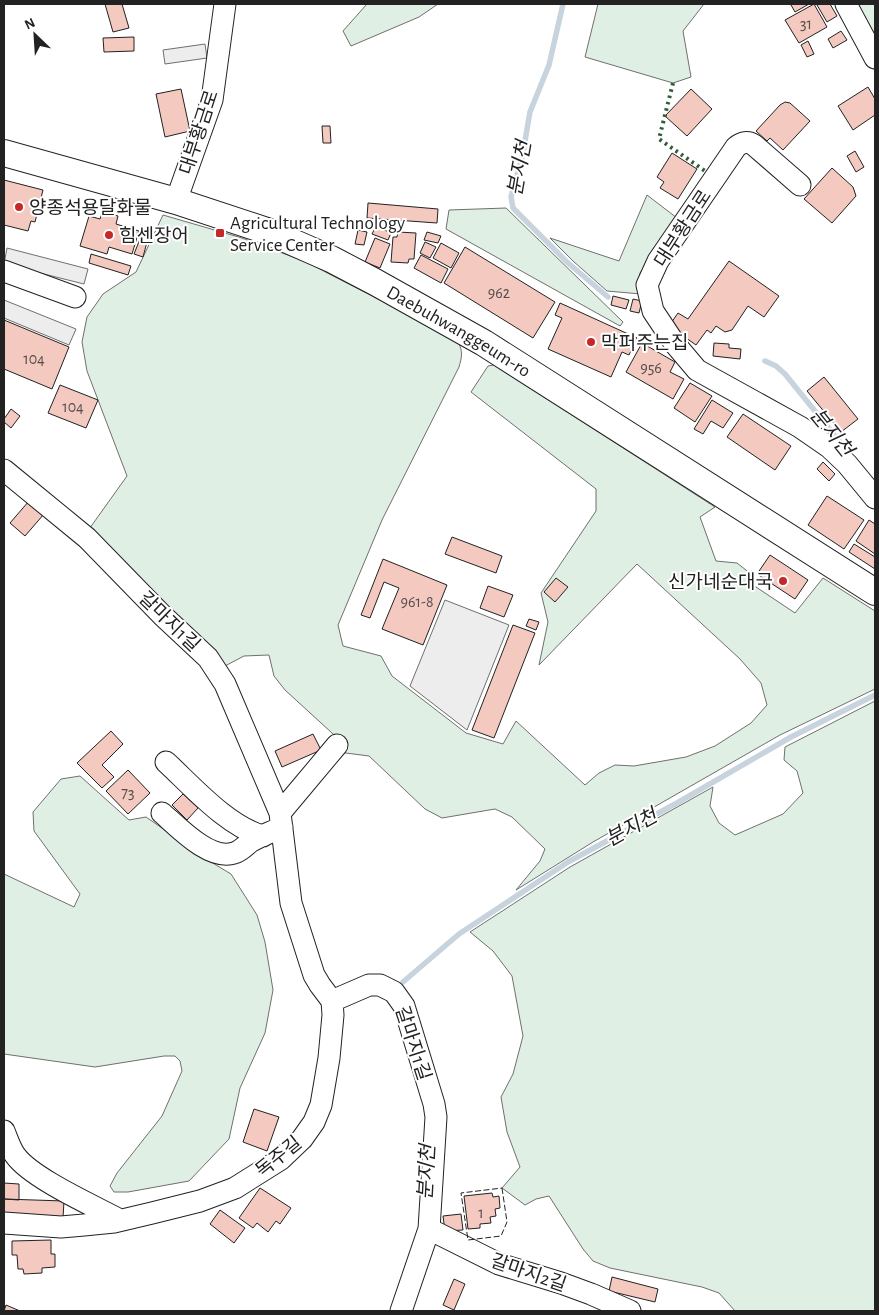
<svg xmlns="http://www.w3.org/2000/svg" width="879" height="1315" font-family="'Alegreya Sans','Noto Sans KR',sans-serif">
	<rect width="100%" height="100%" fill="#fff"/>
	<!-- green -->
	<path fill="#e0efe3" stroke="#6f6f6f" d="M367 4H438L419 17 351 46 343 31Z
		M598 4H704L683 31 691 77 673 83 585 57Z
		M858 4H875V35Z
		M647 195 677 218 640 273 641 294 607 291 573 261 550 238 619 261Z
		M506 208 623 322 620 326 446 229 449 210Z
		M163 215 242 238 304 261 378 299 458 342C463 351 462 357 459 367L382 520 338 625 343 646 381 656 392 676 466 733 503 744 516 721 585 785 599 773 615 765 634 766 686 757 715 746 751 723 767 705 761 683 740 659 637 564 539 665 548 622 541 593 596 511V489L471 392 488 366 494 365 715 507 700 517 716 561 737 563 751 574 747 581 795 613 823 578 875 611V689L780 735 593 842 516 890 540 861 545 849 512 817 495 809 442 818 425 809 369 756 338 752 344 744 285 690 274 676 269 655 244 656 225 666 87 532 127 476 87 371 82 342 87 317 103 294 136 272Z
		M875 701V1311H735L719 1293 702 1287 610 1268 593 1261 583 1249 549 1196 536 1199 525 1205 502 1188 520 1167 507 1132 501 1097 513 1074 523 1036 512 976 493 951 470 932 570 867 713 787 710 806 719 823 735 835 783 814 803 793 797 771 784 760 785 747Z
		M80 776 129 820 146 817 211 862 231 874 257 915 265 942 273 990 265 1033 240 1088 229 1139 189 1181 128 1192H114L110 1186 117 1173 162 1116 182 1071 180 1061 175 1056H164L95 1067 4 1054V874L74 907 80 894 34 831 33 812 61 779Z"/>
	<!-- parking -->
	<path fill="#ededed" stroke="#6f6f6f" d="M205 44 207 58 165 64 163 50Z
		M7 248 88 269 84 284 4 264Z
		M4 300 76 329 69 345 4 318Z
		M445 600 509 625 467 730 410 686Z"/>
	<g fill="none" stroke-linecap="round" stroke-linejoin="round">
		<!-- stream -->
		<path stroke="#c7d3dd" stroke-width="5.5" d="M563 4 549 65 530 112 522 158 511 197 513 208 567 262 608 297
			M765 361 776 366 785 374 844 447
			M403 982 459 934 568 862 677 803 791 737 875 695"/>
	</g>
	<!-- building -->
	<path fill="#f3c9c0" stroke="#222" d="M105 4H122L129 28 113 32Z
		M793 4H809L795 12 791 5Z
		M814 4 827 27 799 43 785 20Z
		M819 4H830L837 16 827 22 817 5Z
		M841 31 847 40 833 48 828 39Z
		M134 37V51L104 52 103 38Z
		M808 41 814 54 807 57 801 45Z
		M868 87 875 99V115L853 130 838 106Z
		M181 89 190 131 165 137 156 94Z
		M691 89 712 109 687 136 665 116Z
		M785 102 790 103 810 121 783 150 770 138 767 141 756 131 780 105Z
		M322 126H330L331 143H323Z
		M855 151 864 167 856 172 847 156Z
		M672 153 697 169 678 199 660 188 664 182 657 177Z
		M832 168 853 187 856 196 832 223 804 199Z
		M4 180 43 190 35 222 31 221 28 231 4 225Z
		M368 203 438 209 437 223 367 218Z
		M102 212 118 216 116 224 139 231 132 254 109 247 107 254 80 246 89 216 100 219Z
		M376 226 391 233 388 240 372 234Z
		M358 230 367 232 364 245 355 244Z
		M398 232 416 233 414 259H409L408 263 391 262 393 237H397Z
		M427 232 441 236 438 243 424 240Z
		M375 238 390 244 380 268 365 262Z
		M140 239 147 242 143 257 134 254Z
		M425 242 436 247 430 258 420 253Z
		M441 243 459 253 451 268 433 258Z
		M465 247 555 302 533 338 444 283Z
		M91 254 131 266 128 275 89 263Z
		M421 255 448 269 441 283 414 268Z
		M729 261 779 296 764 317 748 306 732 330 725 332 716 326 711 333 707 330 696 345 669 326 678 313 688 319Z
		M613 296 629 300 626 309 611 305Z
		M633 299 642 301 639 313 630 311Z
		M560 303 637 338 629 355 622 352 611 377 548 349 562 318 555 315Z
		M4 320 69 347 52 389 4 369Z
		M642 343 675 362 670 372 684 379 673 399 626 372Z
		M714 343 729 344V348L741 349 740 359 713 356Z
		M824 377 858 419 841 432 807 391Z
		M690 383 712 396 695 422 674 408Z
		M60 385 98 400 86 428 48 413Z
		M712 400 733 413 723 428 711 421 703 434 694 429Z
		M11 409 20 416 11 428 4 422V419Z
		M743 414 791 446 775 470 727 437Z
		M823 462 835 474 829 481 817 469Z
		M827 496 864 520 844 549 808 525Z
		M29 501 44 514 25 536 10 523Z
		M869 520 875 524V554L856 541Z
		M452 537 502 556 496 573 445 554Z
		M854 544 875 557V569L849 552Z
		M770 555 808 580 795 599 757 574Z
		M383 559 447 585 423 645 382 629 399 588 384 582 370 618 361 615Z
		M556 578 568 587 555 602 544 592Z
		M488 586 513 595 504 617 480 608Z
		M529 619 539 622 536 630 526 626Z
		M513 625 535 633 494 738 472 730Z
		M111 731 123 744 102 765 114 777 102 788 77 763Z
		M313 734 321 750 282 767 275 751Z
		M128 770 150 793 128 814 106 791Z
		M183 794 198 808 187 820 172 805Z
		M254 1109 279 1117 267 1151 243 1142Z
		M4 1183 19 1184V1200L4 1199Z
		M260 1188 291 1208 280 1224 276 1221 268 1232 257 1223 253 1228 239 1218Z
		M492 1193 493 1197 499 1196 500 1208 495 1209 496 1216 490 1217 491 1223 480 1224V1228L468 1229 464 1196Z
		M4 1199 64 1201 63 1218 4 1216Z
		M220 1210 245 1228 234 1243 210 1224Z
		M461 1214 463 1230 445 1231 443 1216Z
		M51 1240V1254H55V1267L42 1268V1273L24 1274 23 1269H18L17 1255H12V1241Z
		M612 1277 658 1289 655 1302 609 1291Z
		M454 1279 465 1284 454 1310 443 1305Z
		M6 1305 20 1311H4Z"/>
	<g fill="none" stroke-linecap="round" stroke-linejoin="round">
		<defs>
			<path id="minor" d="M846 4 875 58
				M800 185 754 145C748 141 742 142 736 147L658 261 647 285 653 311 675 344 697 370 800 427 829 447 847 464 875 498
				M176 201 212 100 225 4
				M4 271 75 297
				M4 470 87 538 162 615 208 658 225 684 280 813 291 903 314 975 320 985 332 1001
				M166 762C192 786 228 827 263 836
				M162 813C179 828 210 861 234 853 241 851 245 846 250 842 260 836 272 832 282 827
				M280 813 337 745
				M332 1001 369 985H380L394 992 404 1006 434 1104 436 1117 429 1229 401 1311
				M4 1131C7 1138 10 1148 15 1155 31 1178 94 1206 120 1220
				M4 1223 61 1227 84 1225 114 1222 152 1213 200 1201 235 1188 281 1159 302 1139 314 1122 321 1105 329 1058 333 1015 332 1001
				M429 1229 499 1264 561 1283 591 1294 630 1311"/>
			<g id="major">
				<path id="s1" d="M4 153 176 201 267 231 331 259 375 282 484 343 875 592"/>
			</g>
		</defs>
		<!-- minor casing -->
		<use href="#minor" stroke="#222" stroke-width="23"/>
		<!-- major casing -->
		<use href="#major" stroke="#222" stroke-width="28"/>
		<!-- minor -->
		<use href="#minor" stroke="#fff" stroke-width="21"/>
		<!-- major -->
		<use href="#major" stroke="#fff" stroke-width="26"/>
		<!-- hedge -->
		<path stroke="#2f5e38" stroke-width="4" stroke-dasharray="2.5 4" stroke-linecap="butt" d="M673 83 659 139 705 171"/>
		<!-- fence -->
		<path stroke="#222" stroke-width="1" stroke-dasharray="6 2.5" stroke-linecap="butt" d="M502 1188 507 1222 501 1236 468 1240 461 1193Z"/>
	</g>
	<!-- markers -->
	<g fill="#c62828" stroke="#fff" stroke-width="2">
		<circle cx="19" cy="207" r="5"/>
		<rect x="215" y="228" width="10" height="10" rx="2.5"/>
		<circle cx="109" cy="235" r="5"/>
		<circle cx="591" cy="342" r="5"/>
		<circle cx="783" cy="581" r="5"/>
	</g>
	<g text-anchor="middle" stroke-width="4" stroke-linejoin="round" paint-order="stroke">
		<!-- number labels -->
		<g font-size="16" fill="#564c4a">
			<text x="806" y="29">31</text>
			<text x="499" y="298">962</text>
			<text x="34" y="364">104</text>
			<text x="651" y="373">956</text>
			<text x="73" y="412">104</text>
			<text x="417" y="607">961-8</text>
			<text x="128" y="798">73</text>
			<text x="481" y="1218">1</text>
		</g>
		<!-- street labels -->
		<g font-size="19" fill="#222" stroke="#fff">
			<text transform="translate(198 132) rotate(-72)" y="7">대부황금로</text>
			<text transform="translate(682 228) rotate(-57)" y="7">대부황금로</text>
			<text dy="7" stroke="none"><textPath href="#s1" startOffset="491">Daebuhwanggeum-ro</textPath></text>
			<text transform="translate(170 621) rotate(44)" y="7">갈마지1길</text>
			<text transform="translate(414 1043) rotate(72)" y="7">갈마지1길</text>
			<text transform="translate(278 1156) rotate(-39)" y="7">독주길</text>
			<text transform="translate(529 1272) rotate(19)" y="7">갈마지2길</text>
		</g>
		<!-- poi labels -->
		<g font-size="19" fill="#222" stroke="#fff" text-anchor="start">
			<text x="29" y="214">양종석용달화물</text>
			<text x="230" y="229">Agricultural Technology<tspan x="230" dy="22">Service Center</tspan></text>
			<text x="119" y="242">힘센장어</text>
			<text x="601" y="349">막퍼주는집</text>
			<text x="773" y="588" text-anchor="end">신가네순대국</text>
		</g>
		<!-- water labels -->
		<g font-size="20" font-style="italic" fill="#222" stroke="#fff">
			<text transform="translate(519 168) rotate(-80)" y="7">분지천</text>
			<text transform="translate(832 432) rotate(51)" y="7">분지천</text>
			<text transform="translate(631 827) rotate(-29)" y="7">분지천</text>
			<text transform="translate(426 1172) rotate(-87)" y="7">분지천</text>
		</g>
	</g>
	<!-- border -->
	<rect width="879" height="1315" fill="none" stroke="#222222" stroke-width="10"/>
	<!-- north arrow -->
	<g transform="translate(35 35) rotate(335)" stroke="#ffffff" stroke-width="4" paint-order="stroke">
	<path d="M0-4L9 19L0 12L-9 19Z" fill="#222222"/>
	<text y="-8" font-size="14" font-weight="bold" text-anchor="middle" fill="#222222">N</text>
	</g>
</svg>
